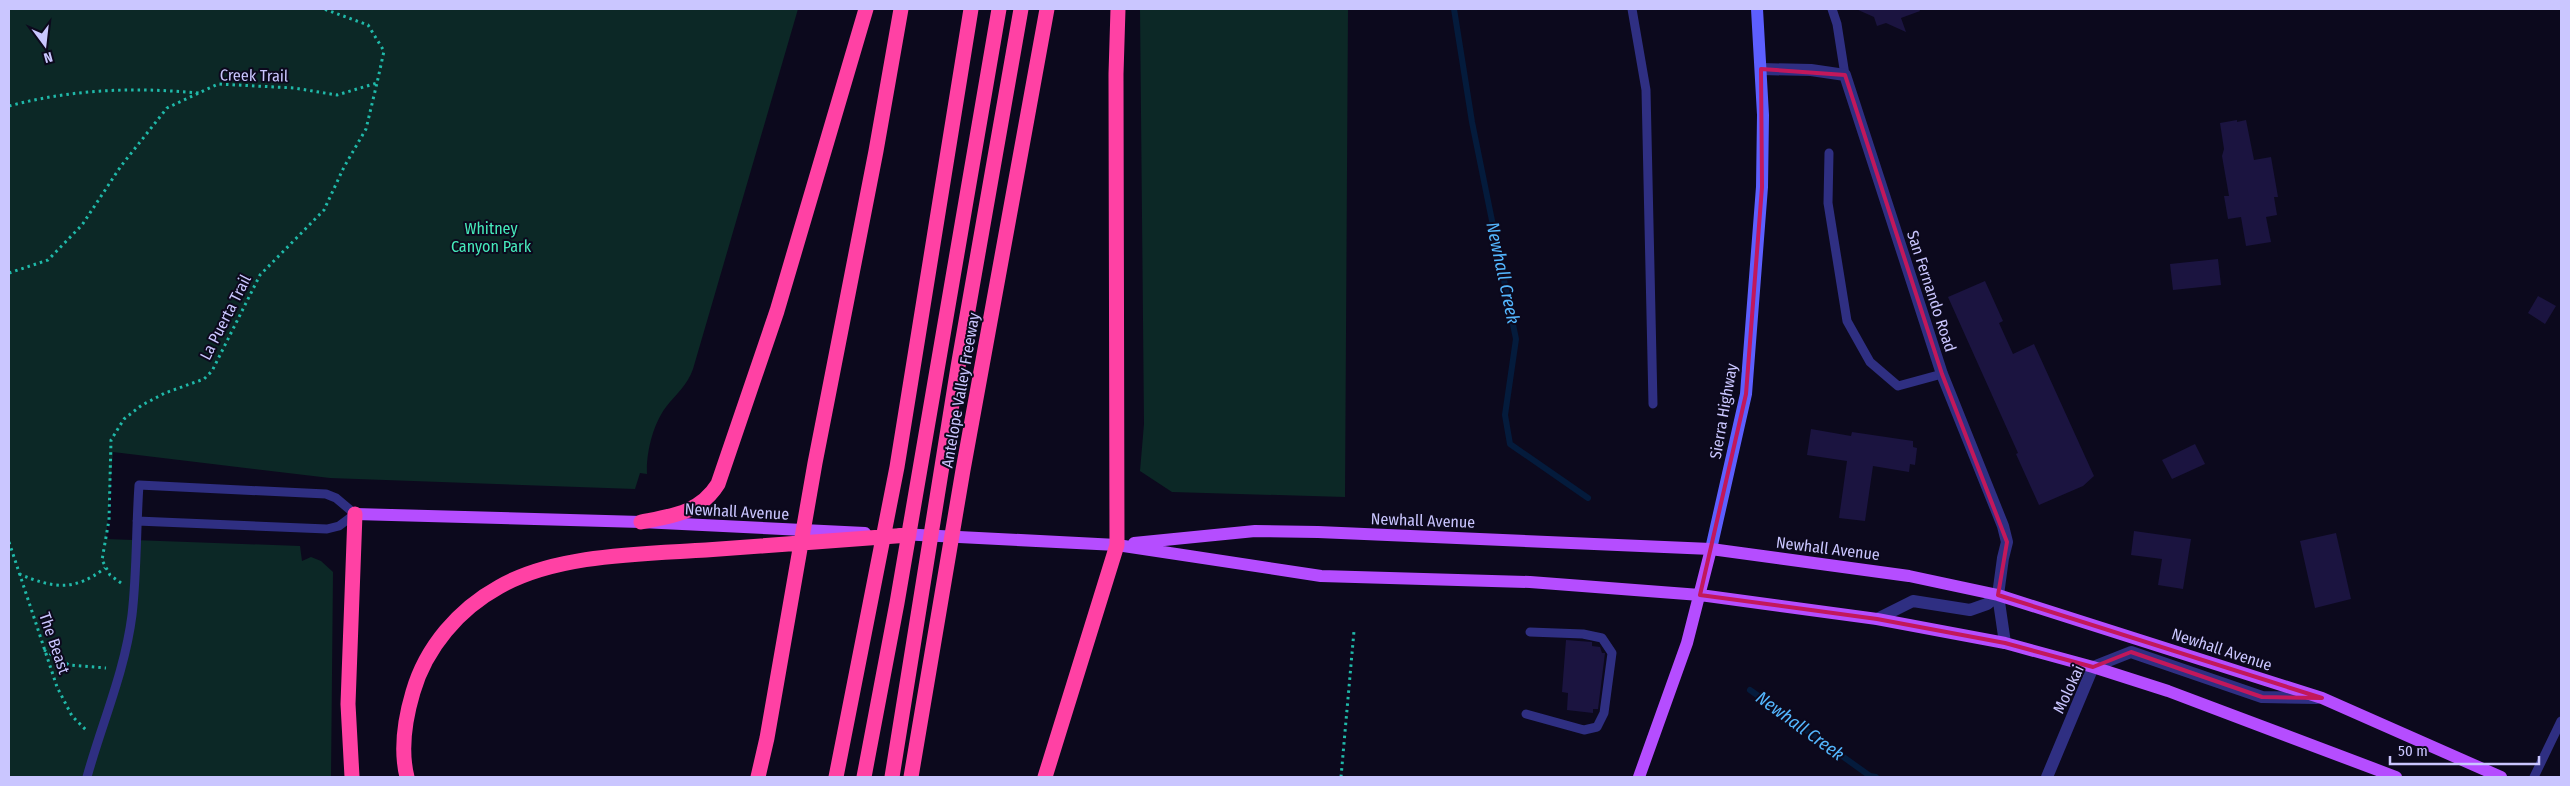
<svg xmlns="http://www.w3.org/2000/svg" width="2570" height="786" font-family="'Fira Sans Condensed',sans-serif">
	<rect width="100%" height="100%" fill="#0c091d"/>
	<!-- green -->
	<path fill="#0c2826" d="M9 9H798L693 369C687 386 676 394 666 407 653 424 646 453 647 474L640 473 635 489 330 478 113 452 106 539 300 546 302 561 311 557 321 561 333 572 331 777H9Z
		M1140 9H1348L1345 497 1172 492 1140 471 1144 424Z"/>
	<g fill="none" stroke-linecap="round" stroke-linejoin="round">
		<!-- stream -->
		<path stroke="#041b3c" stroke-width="6" d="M1454 9 1472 122 1516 339 1505 415 1510 444 1588 498
			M1750 690 1870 776 1876 777"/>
	</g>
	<!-- building -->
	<path fill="#1b1440" d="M1856 9H1919L1920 11 1901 18 1906 32 1886 23 1877 26 1874 17Z
		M2237 120V122L2246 120 2254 160 2271 157 2278 197H2274L2277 215 2266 217 2271 242 2246 246 2241 217 2228 219 2224 196H2229L2222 156 2224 149 2220 123Z
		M2218 259 2221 285 2173 290 2170 264Z
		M1985 281 2003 321 1999 323 2013 354 2034 344 2094 476 2083 486 2039 505 2016 454 2018 453 1948 297Z
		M2538 296 2556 306 2545 324 2528 313Z
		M1811 429 1851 436 1852 432 1913 441V447L1917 448 1915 465 1910 464 1909 472 1873 466 1865 521 1839 518 1847 461 1807 455Z
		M2195 444 2205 464 2172 479 2162 460Z
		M2134 531 2191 539 2183 589 2158 585 2162 559 2131 555Z
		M2336 533 2351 599 2315 608 2300 541Z
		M1566 640 1592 642V646L1600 647 1602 653H1605L1598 709H1593V713L1567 710 1568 693 1562 692Z"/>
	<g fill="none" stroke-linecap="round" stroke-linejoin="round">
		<!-- path -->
		<path stroke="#20b9a9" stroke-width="3" stroke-dasharray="2.5 4" stroke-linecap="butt" d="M9 106C73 89 133 87 199 93
			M9 273 48 260 82 225 121 166 167 108 218 84 294 88 337 95 377 83 384 51 368 25 324 9
			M9 542 57 687 72 716 88 732
			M19 574C53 588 74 592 105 568
			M121 583 110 575 102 560 109 520 111 440 124 419 142 405 165 393 204 379 212 371 260 275 324 210 344 167 366 129 377 83
			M44 650 69 665 106 668
			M1341 777 1354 631"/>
		<!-- service -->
		<path stroke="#2f2f82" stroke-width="9" d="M1632 9 1646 90 1653 404
			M1832 9 1837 24 1845 75
			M1829 153 1828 203 1847 321 1870 362 1898 386 1942 374
			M1526 714 1584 730 1597 727 1604 713 1612 653 1602 638 1583 634 1530 632
			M87 777C102 723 125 671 132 615 137 572 136 528 139 485L326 494 336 498 355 514 339 526 327 529 137 521
			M2534 777 2561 721"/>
		<!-- minor -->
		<path stroke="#2f2f82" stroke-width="12" d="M1761 69 1811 70 1845 75 1942 374 2003 526 2007 542 2003 558 1998 595 2005 643
			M1877 619 1913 601 1970 610 1987 604 1998 595
			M2047 777 2093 667 2131 652 2262 697 2317 698"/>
		<!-- secondary -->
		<path stroke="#5d5fff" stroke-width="12" d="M1711 549 1746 394 1762 187 1763 115 1757 9"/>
		<!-- primary -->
		<path stroke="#b54dff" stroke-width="12" d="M355 514 641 522 865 533
			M900 534 1117 545 1321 576 1530 582 1700 595 1877 619 2005 643 2093 667 2168 691 2396 777
			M1134 543 1255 531 1318 532 1711 549 1909 576 1998 595 2322 698 2501 777
			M1639 777 1687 643 1711 549"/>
		<!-- motorway -->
		<path stroke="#ff41a4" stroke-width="15" d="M641 522C672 516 700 513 718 484L777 311 866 9
			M352 777 348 704 355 514
			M407 777C400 749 405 719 413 692 426 647 459 609 499 587 556 554 642 554 706 550 774 545 842 540 909 535
			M758 777 767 738 815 463 876 151 901 9
			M836 777 897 467 971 9
			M864 777 897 603 999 9
			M892 777 958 367 1021 9
			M911 777 963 470 1047 9
			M1045 777 1117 545 1116 74 1118 9"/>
	</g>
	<!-- marked area -->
	<path fill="none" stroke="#c2185b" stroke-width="4" stroke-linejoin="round" d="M1761 69 1845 75 1942 374 2007 542 1998 595 2322 698 2262 697 2131 652 2093 667 2005 643 1877 619 1700 595 1746 394 1762 187Z"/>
	<g text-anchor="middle" stroke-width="4" stroke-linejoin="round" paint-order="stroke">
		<!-- street labels -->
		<g font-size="16" fill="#cac6ff" stroke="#0c091d">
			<text transform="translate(254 75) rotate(1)" y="6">Creek Trail</text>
			<text transform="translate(1932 291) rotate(72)" y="6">San Fernando Road</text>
			<text transform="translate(225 317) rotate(-63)" y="6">La Puerta Trail</text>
			<text transform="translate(960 390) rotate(-80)" y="6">Antelope Valley Freeway</text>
			<text transform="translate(1723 411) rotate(-80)" y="6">Sierra Highway</text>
			<text transform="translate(737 511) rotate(3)" y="6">Newhall Avenue</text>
			<text transform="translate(1423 520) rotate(2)" y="6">Newhall Avenue</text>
			<text transform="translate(1828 548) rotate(7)" y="6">Newhall Avenue</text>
			<text transform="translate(55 643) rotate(71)" y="6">The Beast</text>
			<text transform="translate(2222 649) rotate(18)" y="6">Newhall Avenue</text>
			<text transform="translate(2068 689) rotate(-65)" y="6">Molokai</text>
		</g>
		<!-- park labels -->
		<g font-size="16" fill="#46eabb" stroke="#0c091d">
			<text x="491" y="234">Whitney<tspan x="491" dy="18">Canyon Park</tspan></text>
		</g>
		<!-- water labels -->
		<g font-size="18" font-style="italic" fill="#54b7ff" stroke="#0c091d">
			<text transform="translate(1503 273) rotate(78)" y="6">Newhall Creek</text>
			<text transform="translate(1800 726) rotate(36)" y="6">Newhall Creek</text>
		</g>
	</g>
	<!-- border -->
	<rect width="2570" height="786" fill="none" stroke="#cac6ff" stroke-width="20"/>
	<!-- north arrow -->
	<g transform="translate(45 45) rotate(165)" stroke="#0c091d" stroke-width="4" paint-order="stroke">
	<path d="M0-4L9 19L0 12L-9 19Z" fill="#cac6ff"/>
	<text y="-8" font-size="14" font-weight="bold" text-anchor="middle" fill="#cac6ff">N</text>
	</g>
	<!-- scale -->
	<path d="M2390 756v8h149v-8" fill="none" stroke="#cac6ff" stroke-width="2.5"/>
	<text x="2398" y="756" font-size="15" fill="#cac6ff" stroke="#0c091d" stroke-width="4" paint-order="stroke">50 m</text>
</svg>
